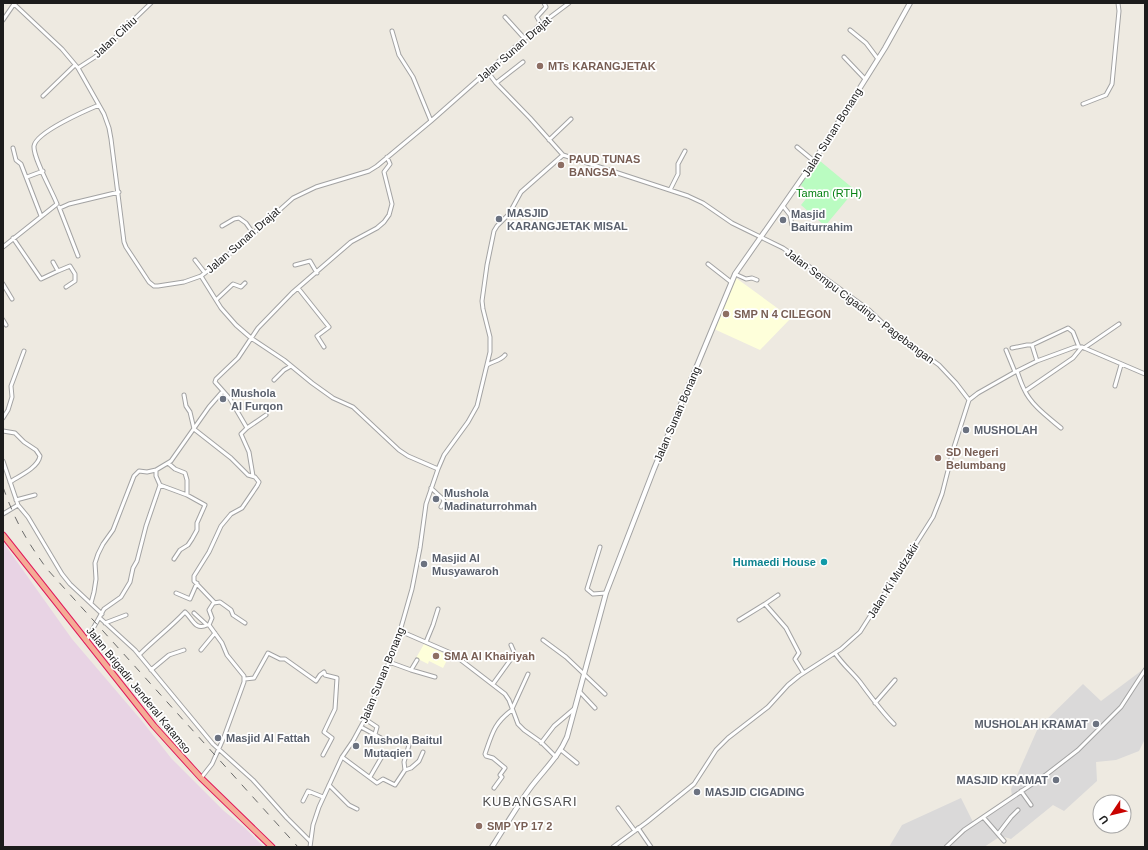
<svg xmlns="http://www.w3.org/2000/svg" width="1148" height="850" font-family="Helvetica,sans-serif">
	<rect width="100%" height="100%" fill="#eeeae1"/>
	<!-- residential -->
	<path fill="#dad9d9" d="M1145 668V739L1139 751 1116 760 1096 762 1097 781 1064 811 1053 805 1011 839 1001 836 984 847H889L902 825 961 798 973 822 1012 796 1011 789 1038 728 1083 684 1101 701Z"/>
	<!-- industrial -->
	<path fill="#e8d3e4" d="M3 542 72 639 142 721 171 758 224 811 245 828 264 847H3Z"/>
	<!-- education -->
	<path fill="#feffda" d="M736 278 791 318 760 350 714 329Z
		M424 644 449 656 443 668 429 661 428 664 416 658Z"/>
	<!-- park -->
	<path fill="#bafcc1" d="M820 161 855 190 825 226 801 205 810 194 800 184Z"/>
	<g fill="none" stroke-linecap="round" stroke-linejoin="round">
		<defs>
			<path id="minor" d="M13 3 62 49 78 68 104 114 109 128 111 139 124 242 126 247 149 282 154 286H158L184 282 201 276 238 247 293 198 316 187 369 171 377 166 431 121 541 24 569 3
				M505 17 525 39
				M3 20 14 4
				M541 24 537 17 546 7 544 3
				M850 30 866 43 878 59
				M392 31 399 55 413 77 431 121
				M844 57 865 79
				M78 68 95 57 151 3
				M487 71 496 83 530 118 563 155 688 196 703 203 732 223 783 248 803 262 869 310 888 328 939 365 956 383 969 400
				M496 83 523 62
				M43 96 75 65
				M1083 104 1106 95 1112 84 1119 11 1118 3
				M549 140 571 119
				M797 147 814 161
				M13 148 16 160 21 164 41 216
				M27 177 43 171
				M670 190 678 174V164L685 151
				M783 206 790 215 792 225
				M59 207 78 256
				M60 208 69 204 119 192
				M222 226 234 219 239 218 246 223 253 233
				M13 238 41 279 58 271 53 262
				M3 247 57 204C52 191 33 158 34 146 36 132 87 110 99 105
				M195 260 205 273
				M708 264 731 282
				M295 265 310 261 317 273
				M58 271 70 266 75 274V281L66 287
				M735 274 746 279 752 278 757 280
				M201 276 221 308 236 325 251 338 284 360 312 383 333 398 353 407 399 450 408 456 438 469
				M3 284 12 299
				M298 288 329 327 317 336 324 347
				M216 300 233 284 241 287 245 283
				M3 320 6 325
				M1032 345 1068 328 1073 332 1079 347
				M1012 348 1027 345H1032L1037 361
				M1084 348 1119 324
				M1006 350 1015 372
				M487 365C493 361 500 361 505 355
				M1017 371C1019 377 1021 383 1024 389 1031 405 1048 417 1061 428
				M274 380 284 370 291 366
				M1115 386 1121 365
				M223 391 230 399 247 428 241 434 249 452 253 476
				M1025 391 1073 358 1082 347
				M184 395 186 406 190 412 194 429 231 458 248 475 255 477 259 482 257 486 242 508 231 514 221 526 209 552 194 576V581L214 602 209 610 212 618 209 625
				M3 418 8 410 12 397 11 386 24 351
				M247 428 266 415
				M3 431 15 433 24 442 36 450 40 456C38 468 19 476 10 482
				M3 461 18 505 28 517 62 574 70 584 102 614
				M168 463 175 469 185 473 187 480V495
				M160 485 187 495 205 505 197 523V530L192 539 188 545 180 550 174 559
				M431 488 443 499 444 501 441 507
				M16 500 35 495
				M3 514 18 505
				M600 547 587 589 593 594 606 593
				M176 593 190 599 197 583
				M91 603 94 592 96 579 95 563 98 554 103 544 113 530 134 476 139 471 147 472 156 470
				M214 603 220 602 227 607 231 610 233 615 245 623
				M765 604 778 595
				M194 613 207 625H209L222 643 227 655 244 676V682L224 737 212 764 201 778
				M100 618 135 650 213 744 253 780 287 818 310 841
				M739 620 765 604 786 628 799 653 795 659 803 672
				M105 623 126 615
				M400 631 453 654 505 694 509 700 518 724 524 730 541 742 556 757
				M543 640 566 657 605 694
				M86 641 104 609 121 597 130 582 133 568 137 561 146 526 160 485 156 476V470L171 461 209 407 223 391 215 382 216 379 238 358 258 328 292 293 351 242 377 228 384 222 389 215 392 204 384 172 390 164 387 157
				M426 642 433 625 438 609
				M201 650 215 633
				M835 653C843 665 851 671 860 682 871 697 881 711 894 724
				M139 655C154 640 171 627 185 612 192 618 195 631 207 625
				M389 662 411 670 417 660
				M151 670 169 655 184 650
				M411 670 435 677
				M245 679 254 678 268 653 280 659H285L316 681 320 675 324 672 325 675 337 678 335 709 324 732 332 738 323 755
				M493 684 514 655V652L511 645
				M579 691 595 708
				M875 703 895 680
				M512 709 528 674
				M365 719 377 727 375 734
				M361 727 381 738 380 741
				M541 743 554 726 574 709
				M561 750 577 763
				M342 757 377 783 383 779 395 785 405 770 411 768 419 761 423 752
				M405 770 404 762 409 745
				M370 777 384 753
				M329 785 349 805 357 809
				M494 788 502 777 500 775 505 768 493 758 486 756 485 754C492 734 494 723 512 710
				M1021 791 1031 805
				M303 801 308 791 323 797
				M618 808 635 831
				M984 818 1004 841
				M638 828 651 847
				M998 834 1011 817 1018 810
				M310 847 313 825 319 807 342 757 353 741 365 719 389 662 400 631 412 589 420 548 426 504 438 469 444 455 468 422 477 406 490 352V337L483 309 482 301 487 265 494 231 497 226 509 214 521 192 563 155
				M613 847 647 822 694 784 716 750 728 738 768 707 788 685 799 676 841 649 860 632 933 517 942 494 954 447 969 400 978 393 1015 372 1037 361 1075 347H1082L1145 374
				M946 847 964 830 1047 774 1078 750 1121 707 1145 670"/>
			<path id="tertiary" d="M492 847C505 827 517 806 531 787 544 770 559 756 567 737L606 593 654 469 735 274 814 161 885 48 910 3"/>
			<path id="trunk" d="M3 535 154 726 201 778 272 847"/>
		</defs>
		<!-- minor casing -->
		<use href="#minor" stroke="#a3a3a3" stroke-width="5"/>
		<!-- tertiary casing -->
		<use href="#tertiary" stroke="#a3a3a3" stroke-width="6"/>
		<!-- trunk casing -->
		<use href="#trunk" stroke="#e1195b" stroke-width="7"/>
		<!-- minor -->
		<use href="#minor" stroke="#fff" stroke-width="3"/>
		<!-- tertiary -->
		<use href="#tertiary" stroke="#fff" stroke-width="4"/>
		<!-- trunk -->
		<use href="#trunk" stroke="#f5ac96" stroke-width="5"/>
		<!-- rail -->
		<path stroke="#6a6a6a" stroke-width="1" stroke-dasharray="8 8" stroke-linecap="butt" d="M3 487C15 521 26 540 47 569L298 847"/>
	</g>
	<!-- markers -->
	<g fill="#8d6e63" stroke="#fff" stroke-width="1.5">
		<circle cx="540" cy="66" r="4"/>
		<circle cx="561" cy="165" r="4"/>
		<circle cx="726" cy="314" r="4"/>
		<circle cx="938" cy="458" r="4"/>
		<circle cx="436" cy="656" r="4"/>
		<circle cx="479" cy="826" r="4"/>
	</g>
	<g fill="#6b7280" stroke="#fff" stroke-width="1.5">
		<circle cx="499" cy="219" r="4"/>
		<circle cx="783" cy="220" r="4"/>
		<circle cx="223" cy="399" r="4"/>
		<circle cx="966" cy="430" r="4"/>
		<circle cx="436" cy="499" r="4"/>
		<circle cx="424" cy="564" r="4"/>
		<circle cx="1096" cy="724" r="4"/>
		<circle cx="218" cy="738" r="4"/>
		<circle cx="356" cy="746" r="4"/>
		<circle cx="1056" cy="780" r="4"/>
		<circle cx="697" cy="792" r="4"/>
	</g>
	<circle fill="#0f9aa8" stroke="#fff" stroke-width="1.5" cx="824" cy="562" r="4"/>
	<g text-anchor="middle" stroke-width="3.5" stroke-linejoin="round" paint-order="stroke">
		<!-- street labels -->
		<g font-size="11" fill="#1c1c1c" stroke="#fff">
			<text transform="translate(115 37) rotate(-43)" y="4">Jalan Cihiu</text>
			<text transform="translate(514 49) rotate(-41)" y="4">Jalan Sunan Drajat</text>
			<text transform="translate(832 132) rotate(-58)" y="4">Jalan Sunan Bonang</text>
			<text transform="translate(243 240) rotate(-41)" y="4">Jalan Sunan Drajat</text>
			<text transform="translate(860 306) rotate(37)" y="4">Jalan Sempu Cigading - Pagebangan</text>
			<text transform="translate(677 414) rotate(-67)" y="4">Jalan Sunan Bonang</text>
			<text transform="translate(893 580) rotate(-58)" y="4">Jalan Ki Mudzakir</text>
			<text transform="translate(382 675) rotate(-68)" y="4">Jalan Sunan Bonang</text>
			<text transform="translate(139 690) rotate(51)" y="4">Jalan Brigadir Jenderal Katamso</text>
		</g>
		<!-- education labels -->
		<g font-size="11" font-weight="bold" fill="#785e54" stroke="#fff" text-anchor="start">
			<text x="548" y="70">MTs KARANGJETAK</text>
			<text x="569" y="163">PAUD TUNAS<tspan x="569" dy="13">BANGSA</tspan></text>
			<text x="734" y="318">SMP N 4 CILEGON</text>
			<text x="946" y="456">SD Negeri<tspan x="946" dy="13">Belumbang</tspan></text>
			<text x="444" y="660">SMA Al Khairiyah</text>
			<text x="487" y="830">SMP YP 17 2</text>
		</g>
		<!-- park labels -->
		<g font-size="11" fill="#058011" stroke="#fff">
			<text x="829" y="197">Taman (RTH)</text>
		</g>
		<!-- worship labels -->
		<g font-size="11" font-weight="bold" fill="#5b616d" stroke="#fff" text-anchor="start">
			<text x="507" y="217">MASJID<tspan x="507" dy="13">KARANGJETAK MISAL</tspan></text>
			<text x="791" y="218">Masjid<tspan x="791" dy="13">Baiturrahim</tspan></text>
			<text x="231" y="397">Mushola<tspan x="231" dy="13">Al Furqon</tspan></text>
			<text x="974" y="434">MUSHOLAH</text>
			<text x="444" y="497">Mushola<tspan x="444" dy="13">Madinaturrohmah</tspan></text>
			<text x="432" y="562">Masjid Al<tspan x="432" dy="13">Musyawaroh</tspan></text>
			<text x="1088" y="728" text-anchor="end">MUSHOLAH KRAMAT</text>
			<text x="226" y="742">Masjid Al Fattah</text>
			<text x="364" y="744">Mushola Baitul<tspan x="364" dy="13">Mutaqien</tspan></text>
			<text x="1048" y="784" text-anchor="end">MASJID KRAMAT</text>
			<text x="705" y="796">MASJID CIGADING</text>
		</g>
		<!-- culture labels -->
		<g font-size="11" font-weight="bold" fill="#0d838f" stroke="#fff" text-anchor="end">
			<text x="816" y="566">Humaedi House</text>
		</g>
		<!-- quarter labels -->
		<g font-size="13" letter-spacing="1" fill="#4f4f4f" stroke="#fff">
			<text x="530" y="806">KUBANGSARI</text>
		</g>
	</g>
	<!-- border -->
	<rect width="1148" height="850" fill="none" stroke="#1c1c1c" stroke-width="8"/>
	<!-- north arrow -->
	<g transform="translate(1112 814) rotate(235)"><circle r="19" fill="#ffffff" stroke="#a4a4a4"/>
	<path d="M0-3L7 15L0 10L-7 15Z" fill="#c90300"/>
	<text y="-6" font-size="11" font-weight="bold" text-anchor="middle" fill="#1c1c1c">U</text>
	</g>
</svg>
